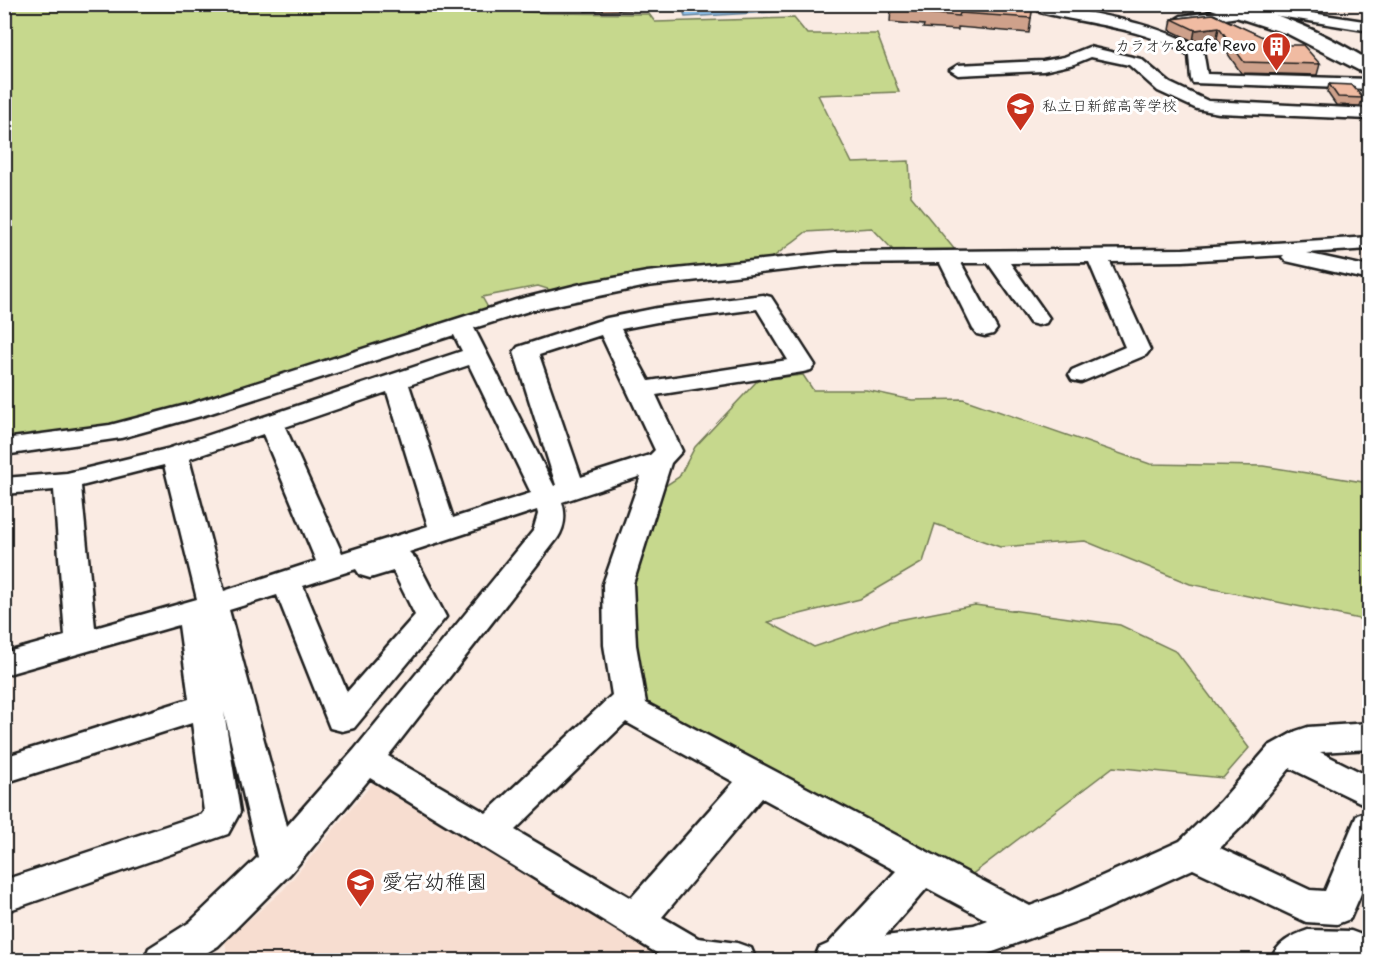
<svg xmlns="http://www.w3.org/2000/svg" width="1374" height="965" font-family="'Playpen Sans','Klee One',sans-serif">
	<rect width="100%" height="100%" fill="#faebe3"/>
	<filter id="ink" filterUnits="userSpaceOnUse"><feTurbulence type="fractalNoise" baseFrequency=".0167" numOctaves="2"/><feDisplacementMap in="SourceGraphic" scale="12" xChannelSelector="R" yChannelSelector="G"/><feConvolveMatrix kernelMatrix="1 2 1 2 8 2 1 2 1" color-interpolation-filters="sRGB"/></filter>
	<g filter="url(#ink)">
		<!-- built -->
		<path fill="#f7ddd0" d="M377 778 670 960H228L225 941 283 890Z"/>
		<!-- green -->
		<path fill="#c6d88d" stroke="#717a54" stroke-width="1.5" d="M420 4 548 13 649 14 655 22 794 18 807 34H877L899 92 818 95 852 163 909 161 911 196 955 250 894 251 872 228 806 232 768 261 557 292 538 286 482 297 491 313 114 427 5 442V5Z
			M803 375 813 390H866L912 400 963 399 1150 464 1263 466 1369 483V621L1190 584 1085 541 1000 547 935 524 923 562 860 599 768 622 814 647 888 622 975 605 1120 625 1177 652 1249 748 1223 778 1113 767 971 875 645 704 628 588 665 486 679 477 695 447 758 380Z"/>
		<!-- water -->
		<path fill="#91c3ed" stroke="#628099" stroke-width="1.5" d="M682 5H784L787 11 685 17Z"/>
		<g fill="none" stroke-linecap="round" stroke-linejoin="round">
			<!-- shore -->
			<path stroke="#4b5f70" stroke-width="1.5" d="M688 4 692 10 779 4"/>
			<defs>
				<path id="minor" d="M1042 4H1060L1058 7C1108 16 1158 24 1203 50L1207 74 1370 79V89L1193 83 1191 79 1189 55C1142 27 1091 25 1040 12L1038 9Z
					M1273 7 1370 22V31L1273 15 1244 16 1181 26 1173 21 1181 16 1244 8Z
					M1089 47 1141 59 1170 83 1208 101 1370 109V119L1219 113 1197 109 1158 91 1129 65 1091 57 1074 64 1043 71 958 75 950 70 958 65 1043 61 1064 57Z
					M1370 237V249L1306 253 1370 267V280L1286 261 1282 257 1284 255 1183 261 1110 262 1150 350 1146 355 1081 382 1072 380 1069 375 1072 370 1125 347 1089 262 1010 263 1049 318 1046 323 1038 325 1030 323 988 263H961L997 329 993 334 985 336 977 334 973 329 940 263 838 264 647 286 532 310 474 328 554 486 556 485 514 352 518 347 607 318 657 308 763 295 771 297 815 365 811 370 803 372 656 395 682 451 671 463 633 584 636 645 646 703 1030 906 1062 894 1180 841 1221 801 1269 746 1296 731 1308 727 1370 723V749L1320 752 1370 777V807L1290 768 1247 821 1220 848 1310 890 1325 891 1357 815 1370 811V873L1350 919 1337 924 1306 922 1193 869 1088 917 974 959 814 960 819 948 828 944 896 871 762 798 662 917 698 938 737 943 751 948 756 960H668L370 778 291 873 218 946 195 960H144L149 948 190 922 258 857 224 712 240 812 228 834 4 912V880L202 814 204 811 192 723 4 783V757L189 699 179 625 4 675V653L65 636 54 490 4 494V478L67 473 167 449 462 351 454 335 208 414 121 438 4 455V439L110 425 190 404 516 300 581 284 647 272 838 252 1183 249ZM757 309 788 360 649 381 621 329 657 322ZM601 335 655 450 650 455 581 477 539 355ZM469 365 531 493 453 518 409 385ZM387 392 428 526 342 553 285 427ZM263 434 316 561 224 591 189 459ZM164 465 197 599 95 628 81 486ZM641 476 603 584 604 645 612 695 486 813 388 756 557 539C565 527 566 515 562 502ZM537 510 538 514 533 531 354 750 287 826 229 610 277 595 330 728 342 731 354 728 446 617 416 559 409 552ZM356 569 360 575 370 578 393 571 415 615 347 692 303 586ZM626 722 734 782 631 898 515 830ZM927 888 987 920 974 925 885 936Z
					M1308 930 1351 931 1370 938V960H1271C1277 943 1291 936 1308 930Z"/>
				<path id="highway" d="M1205 4C1216 4 1228 3 1238 5 1283 13 1331 37 1370 61V76L1288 34 1208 8Z"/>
			</defs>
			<!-- minor casing -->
			<use href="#minor" stroke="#1c1c1c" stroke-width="5"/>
			<!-- highway casing -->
			<use href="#highway" stroke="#1c1c1c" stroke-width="5"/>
			<!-- minor -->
			<use href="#minor" fill="#fff" fill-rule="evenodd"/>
			<!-- highway -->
			<use href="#highway" fill="#fff" fill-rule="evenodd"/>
		</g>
		<!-- wall -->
		<path fill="#cea18b" stroke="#1c1c1c" stroke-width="1.5" d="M584 4H630V10L585 11Z
			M1033 4 1029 33 958 27V30L923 28 924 25 890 22 891 8Z
			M1213 14 1320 64 1317 75 1241 73 1217 38 1193 41 1170 30 1172 19Z
			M1329 84 1363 98 1360 106 1336 105 1327 92Z"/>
		<!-- shaded-wall -->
		<path fill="#a88371" stroke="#1c1c1c" stroke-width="1.5" d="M1219 27 1217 38 1193 41 1195 30Z"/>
		<!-- building -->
		<path fill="#f0bba2" stroke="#1c1c1c" stroke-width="1.5" d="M892 4H1033L1031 18 960 13 959 16 925 13V10L891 8Z
			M1213 14 1280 45H1303L1320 64 1244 62 1219 27 1195 30 1172 19Z
			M1329 84 1352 85 1363 98 1338 97Z"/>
	</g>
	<!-- icons -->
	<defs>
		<symbol id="building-pin" viewBox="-11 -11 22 30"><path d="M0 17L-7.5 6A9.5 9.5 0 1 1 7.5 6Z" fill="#c8321e" stroke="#fff"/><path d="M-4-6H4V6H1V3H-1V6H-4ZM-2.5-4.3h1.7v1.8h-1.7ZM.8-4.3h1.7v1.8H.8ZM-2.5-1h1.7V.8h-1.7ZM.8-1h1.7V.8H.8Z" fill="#fff"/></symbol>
		<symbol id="school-pin" viewBox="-11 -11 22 30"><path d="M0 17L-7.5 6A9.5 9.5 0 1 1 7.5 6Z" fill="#c8321e" stroke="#fff"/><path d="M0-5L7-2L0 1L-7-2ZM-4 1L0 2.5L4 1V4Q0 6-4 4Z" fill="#fff"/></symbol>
	</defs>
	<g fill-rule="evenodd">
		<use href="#building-pin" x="1260" y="30" width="33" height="45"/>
		<use href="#school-pin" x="1004" y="90" width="33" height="45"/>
		<use href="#school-pin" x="344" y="866" width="33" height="45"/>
	</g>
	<g text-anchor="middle" stroke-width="6" stroke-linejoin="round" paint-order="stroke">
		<!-- far-poi labels -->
		<g font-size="15" fill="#1c1c1c" stroke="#fff" text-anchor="end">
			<text x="1256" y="51">カラオケ&amp;cafe Revo</text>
			<text x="1042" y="111" text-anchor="start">私立日新館高等学校</text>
		</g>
		<!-- near-poi labels -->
		<g font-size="21" fill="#1c1c1c" stroke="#fff" text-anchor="start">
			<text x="382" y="889">愛宕幼稚園</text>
		</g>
	</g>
	<!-- margin -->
	<rect width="1374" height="965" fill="none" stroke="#fff" stroke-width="24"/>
	<rect x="12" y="12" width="1350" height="941" fill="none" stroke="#1c1c1c" stroke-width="2" filter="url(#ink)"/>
</svg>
